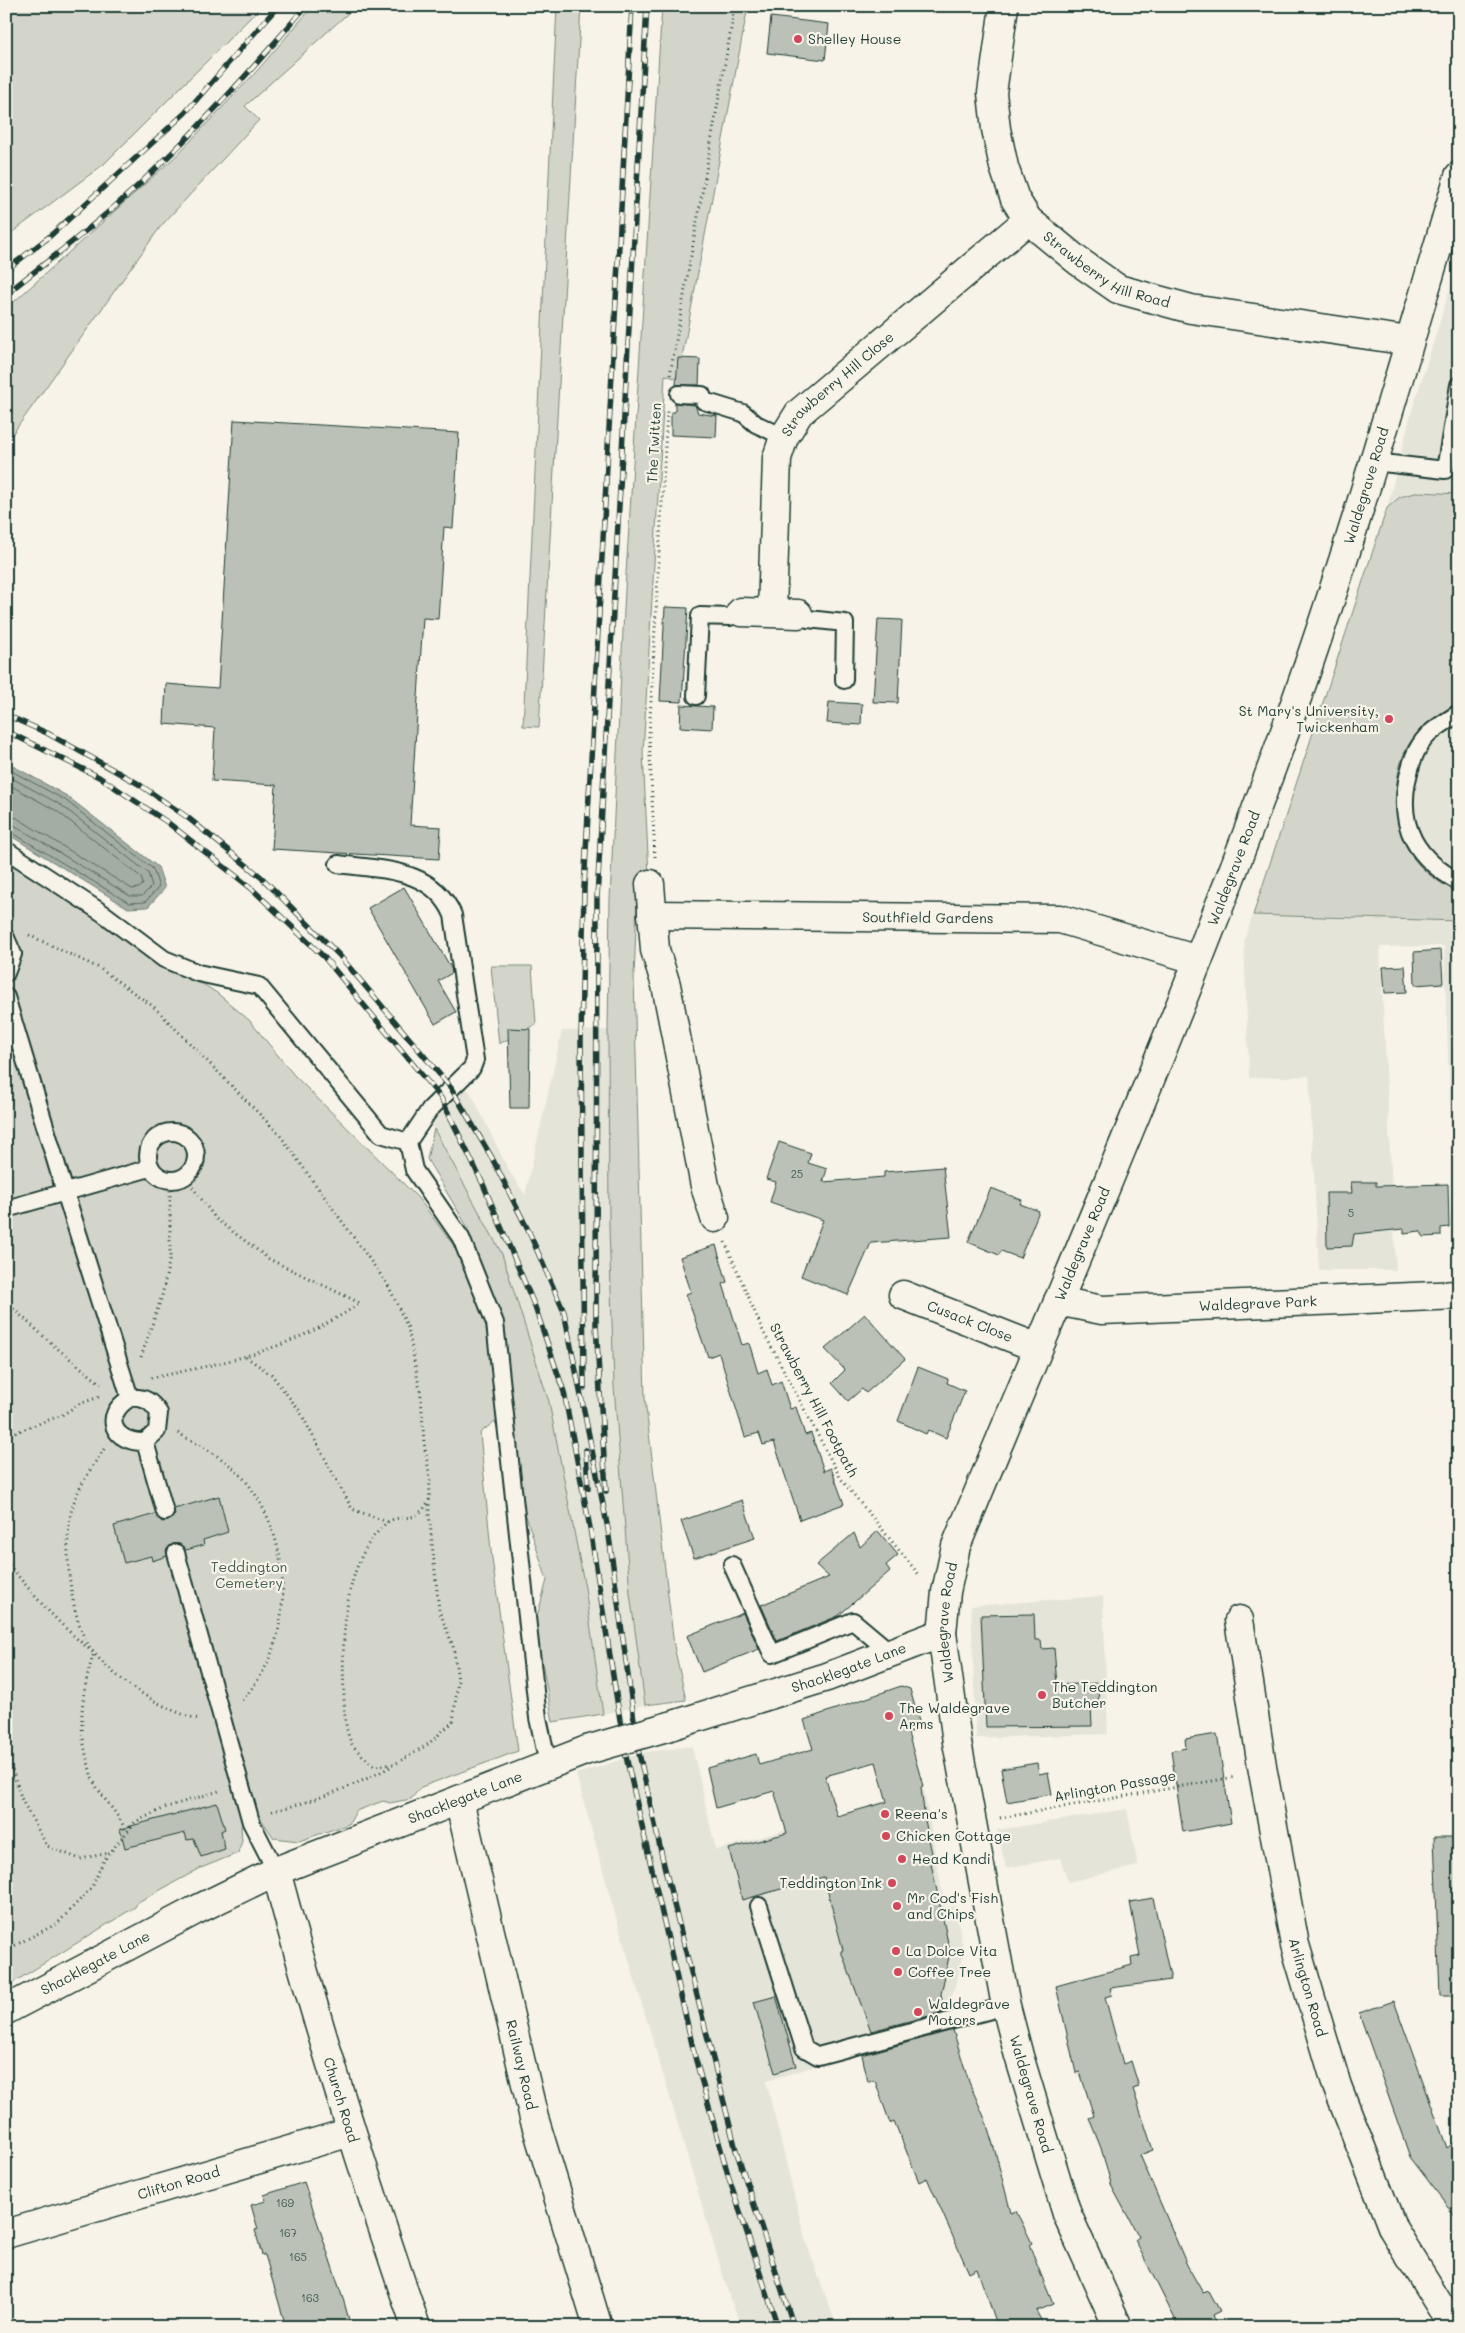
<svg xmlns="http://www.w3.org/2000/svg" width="1465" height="2333" font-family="Mali,sans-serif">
	<rect width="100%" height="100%" fill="#f7f3e8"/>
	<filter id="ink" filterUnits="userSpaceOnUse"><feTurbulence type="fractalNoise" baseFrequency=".02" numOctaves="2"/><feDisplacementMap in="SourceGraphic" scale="10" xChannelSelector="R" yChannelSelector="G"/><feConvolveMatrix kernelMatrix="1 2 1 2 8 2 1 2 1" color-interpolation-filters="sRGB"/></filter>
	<g filter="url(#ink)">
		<!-- built -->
		<path fill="#e5e4d9" d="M1459 260V1262H1456L1444 946 1380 947 1396 1270H1319L1309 1076 1249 1078 1244 941 1383 524 1410 417Z
			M608 1030 609 1225 630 1593 645 1705 603 1714 585 1588 549 1402 502 1254 434 1129 424 1118 460 1079 473 1097 508 1169 525 1195 562 1031Z
			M1103 1596 1108 1734 976 1738 971 1606Z
			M692 1746 716 1850 924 1790 945 1908 955 1906 964 1954 952 1996 951 2025 766 2081 805 2239 837 2327H743L730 2299 616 1917 576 1774 646 1752Z
			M1127 1809 1138 1866 1068 1882 1060 1858 1006 1868 997 1830Z"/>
		<!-- green -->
		<path fill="#d3d5ca" stroke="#79897f" d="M6 6H262L104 164 6 237Z
			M313 6H356L245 106 259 120 161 226 6 443V309L177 155 256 72Z
			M557 6H581L539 727 523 726Z
			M662 6H748L678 379 665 375 643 753 649 876 638 877 634 977 645 1399 674 1646 686 1700 645 1705 630 1593 614 1386 609 1225 608 1030 610 899 625 590Z
			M1419 492 1459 494V702C1440 713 1424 723 1411 741 1390 770 1393 825 1411 855 1422 872 1441 884 1459 893V921L1253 915 1387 508 1400 497Z
			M6 859 217 993 249 1020 294 1075 418 1198 454 1246 468 1228 427 1159 434 1129 502 1254 549 1402 585 1588 603 1714 553 1722 535 1624 547 1580 495 1421 480 1433 491 1551 518 1751 421 1787 411 1799 390 1803 383 1801 356 1811 349 1824 299 1841 274 1838 261 1819 241 1826 242 1841 238 1853 201 1868 138 1902 135 1907 6 1987Z
			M491 966H532L536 1024 499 1044Z"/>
		<!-- water -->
		<path fill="#a4ada3" stroke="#6f8077" d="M6 762 67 796 158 867 165 888 148 907 128 908 6 833Z"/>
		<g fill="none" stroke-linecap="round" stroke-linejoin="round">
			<!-- shore -->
			<path stroke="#546a60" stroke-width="1" d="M6 768 65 800 153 869 159 887 145 902 129 903 6 829
				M6 775 61 805 148 873 152 886 142 896H130L14 825 6 823
				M6 783 57 811 141 877 143 884 139 888 132 889 17 818 6 815"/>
		</g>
		<!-- building -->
		<path fill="#bbc1b6" stroke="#1f3d34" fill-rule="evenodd" d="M771 17 829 24 825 60 767 53Z
			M678 358 700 359 699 385H676Z
			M675 403 695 405 698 413 717 416 716 437 671 435V412H675Z
			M234 420 459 433 453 528 444 527 438 619 423 618 410 825 441 827 439 859 272 849 276 785 212 781 215 728 164 724 166 684 218 688Z
			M665 607 688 608 682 702 660 701Z
			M878 619 902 620 898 703 873 702Z
			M829 702 862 704 861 725 827 723Z
			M681 705 713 707 712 729 680 727Z
			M404 887 451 968 452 973 438 981 456 1012 435 1024 368 908Z
			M1441 950 1443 983 1415 985 1414 952Z
			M1405 966 1407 992 1385 993 1383 967Z
			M508 1028 530 1029 529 1108H510Z
			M779 1142 811 1153 808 1163 827 1169 823 1182 884 1177V1172L943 1167 951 1237 871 1243 848 1295 801 1276 823 1220 770 1202 776 1182 766 1179Z
			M1351 1182H1376V1186L1448 1184 1449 1227 1441 1228V1236L1424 1237 1420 1231 1404 1233V1229L1354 1234 1352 1246 1327 1247 1326 1193H1352Z
			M991 1188 1022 1200 1020 1204 1039 1211 1020 1258 1001 1251 999 1255 968 1242Z
			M716 1245 727 1282 723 1284 742 1345 749 1343 758 1373 767 1369 772 1385 781 1381 790 1409 796 1407 805 1435 811 1433 824 1471 831 1468 844 1504 800 1520 774 1442 763 1445 759 1433 745 1437 719 1353 708 1357 686 1294 691 1292 680 1257Z
			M865 1314 905 1359 866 1393 862 1389 848 1401 832 1383 845 1370 825 1349Z
			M918 1367 948 1379 947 1383 965 1391 946 1438 928 1430 926 1434 898 1421Z
			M219 1496 228 1532 203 1540 204 1545 186 1550 179 1544H173L166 1550 167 1556 152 1561 151 1556 124 1563 114 1526 155 1514 162 1522 168 1521 175 1515 174 1509Z
			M742 1500 755 1538 694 1558 681 1521Z
			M878 1531 898 1555 886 1565 890 1571 838 1616 777 1641 761 1605 829 1577 816 1565 854 1533 860 1547Z
			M743 1613 759 1649 702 1672 687 1636Z
			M1034 1614 1035 1640H1041L1042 1649 1054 1648 1057 1685 1098 1683 1099 1706H1091L1092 1726 986 1727 981 1615Z
			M901 1686 910 1689 921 1729 908 1733 923 1786 921 1787 925 1820 934 1863H931L950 1952 941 1994 944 2012 871 2031 841 1951 843 1950 824 1877 742 1900 729 1849 787 1833 774 1791 716 1808 707 1768 756 1754 759 1765 813 1749 804 1720ZM876 1762 887 1802 837 1816 825 1776Z
			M1217 1734 1231 1823 1183 1832 1171 1751 1186 1748 1185 1739Z
			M1037 1763 1039 1774 1048 1772 1052 1794 1007 1802 1001 1769Z
			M217 1803 225 1829 221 1831 225 1849 201 1857 194 1839 187 1840 185 1833 125 1848 120 1829Z
			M1434 1837H1456L1459 1889V1996H1440Z
			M1153 1898 1171 1980 1110 1988 1112 1995 1105 1997 1123 2064 1131 2061 1139 2087 1133 2089 1153 2150 1140 2155 1187 2265 1203 2293 1209 2291 1220 2311 1212 2315 1217 2327H1179L1135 2240 1139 2237 1112 2187 1101 2148 1089 2118 1094 2116 1080 2072 1076 2073 1056 1986 1132 1965 1131 1958 1140 1956 1130 1902Z
			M776 1996 796 2066 775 2073 754 2002Z
			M1394 2001 1447 2148 1459 2139V2221L1410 2157 1359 2013Z
			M953 2030 969 2082 985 2119 995 2151 1011 2213 1016 2211 1032 2243 1029 2245 1053 2304 1036 2311 1045 2327H998L977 2269 969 2273 927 2178 919 2182 894 2121 890 2123 875 2081 868 2082 862 2055Z
			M304 2182 344 2302 351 2327H286L265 2255H262L255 2230 258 2229 251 2205 266 2201 264 2195Z"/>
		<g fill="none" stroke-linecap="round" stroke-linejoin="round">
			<defs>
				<path id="service" d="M679 394 702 395 704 401 743 413 756 424 784 437
					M1374 462 1445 470 1459 385
					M798 614 808 619 845 623 844 680
					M696 696 700 616 730 617 741 612
					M1459 713C1449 720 1436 727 1427 736 1415 749 1411 763 1407 781 1398 828 1417 859 1459 882
					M6 850 104 914 164 959 198 973 259 986 381 1134 408 1142
					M338 864C382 870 433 868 453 915L475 1060 472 1068 430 1109 408 1142 414 1170 461 1238 495 1323 538 1718 548 1764
					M6 938 13 954 6 973
					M6 997 65 1192 130 1398C145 1397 151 1401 159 1413L157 1431 145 1442C113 1443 101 1416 130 1398
					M148 1156a24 24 0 1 1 48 0a24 24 0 1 1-48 0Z
					M6 1209 150 1168
					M145 1442 165 1512
					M176 1553 251 1822 276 1871
					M732 1565 772 1654 853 1621 890 1652
					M759 1906 804 2048 818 2056 1006 2006"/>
				<g id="minor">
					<path id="s1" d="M1004 6 992 93 996 129 1004 167 1015 199 1028 220 1078 261 1118 289 1191 309 1409 341"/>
					<path d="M741 612 798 614"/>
					<path id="s2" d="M772 612 777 458 784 437 799 413 1028 220"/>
					<path d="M650 884 655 950 666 985 705 1186 715 1218"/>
					<path id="s3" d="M652 915 1060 919 1198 960"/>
					<path id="s4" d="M903 1295 1038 1348"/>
					<path id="s5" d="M1058 1301 1102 1310 1459 1295"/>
					<path id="s6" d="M1239 1620 1263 1772 1295 1945 1337 2086 1393 2229 1441 2307 1456 2327"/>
					<path id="s7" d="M459 1800 534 2118 598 2327"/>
					<path id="s8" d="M6 2234 351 2132"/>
				</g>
				<g id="tertiary">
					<path id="s9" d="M6 2010 194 1911 276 1871"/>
				</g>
				<g id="secondary">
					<path id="s10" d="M670 1726 827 1677 942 1633"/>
					<path id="s11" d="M416 2327C364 2176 317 2025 276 1871L587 1750"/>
				</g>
				<g id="primary">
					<path id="s12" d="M1118 2327 1067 2214 1019 2056 1006 2006 957 1742 942 1633 946 1592 956 1546C1069 1273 1188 1001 1288 723 1353 543 1404 358 1459 176"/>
				</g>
			</defs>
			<!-- service casing -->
			<use href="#service" stroke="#1f3d34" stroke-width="20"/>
			<!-- minor casing -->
			<use href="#minor" stroke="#1f3d34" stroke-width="31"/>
			<!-- tertiary casing -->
			<use href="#tertiary" stroke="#1f3d34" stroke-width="31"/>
			<!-- secondary casing -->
			<use href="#secondary" stroke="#1f3d34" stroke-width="31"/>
			<!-- primary casing -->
			<use href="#primary" stroke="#1f3d34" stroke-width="31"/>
			<!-- path -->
			<path stroke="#1f3d34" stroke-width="3" stroke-dasharray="1 4" stroke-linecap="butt" d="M670 375 735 6
				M655 857 649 737 667 411
				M29 935 99 968 154 1007 279 1134 388 1285 408 1328 421 1396 424 1443 430 1478 429 1514 439 1610 453 1646 458 1680 453 1722 427 1745 395 1764 374 1766C368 1760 357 1752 352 1744 345 1731 344 1710 344 1696 342 1646 342 1579 373 1537 377 1533 382 1527 386 1523 403 1511 414 1528 430 1499
				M725 1242 763 1331 841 1479 920 1576
				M6 1302 52 1344 101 1384
				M141 1357 162 1296 170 1257V1180
				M246 1357 271 1374 299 1410 352 1509 387 1522
				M151 1378C229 1362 294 1349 360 1303L269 1259 216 1219 185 1177
				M178 1433C203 1447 231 1461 248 1484 295 1545 296 1646 240 1702
				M6 1436 62 1415 79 1404 99 1397
				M104 1449C93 1465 81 1483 74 1502 61 1538 69 1623 94 1653 116 1680 165 1712 199 1719
				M6 1561C34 1596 59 1625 94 1653 82 1690 77 1724 88 1762 90 1769 91 1778 95 1784 104 1801 119 1813 126 1832
				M6 1751 22 1800 47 1846 80 1859 109 1853
				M272 1811C313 1802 355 1786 392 1766
				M1000 1818 1235 1777
				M6 1950 58 1923 92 1887 104 1860 135 1822 167 1807 219 1791"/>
			<!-- service -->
			<use href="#service" stroke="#f7f3e8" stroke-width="16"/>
			<!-- minor -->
			<use href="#minor" stroke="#f7f3e8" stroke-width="28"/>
			<!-- tertiary -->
			<use href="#tertiary" stroke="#f7f3e8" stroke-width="28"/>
			<!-- secondary -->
			<use href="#secondary" stroke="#f7f3e8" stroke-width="28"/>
			<!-- primary -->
			<use href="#primary" stroke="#f7f3e8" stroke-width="28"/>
			<defs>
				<path id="rail" d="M6 270 49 237 185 113 278 6
					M6 294C45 263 84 234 121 201 188 141 248 75 306 6
					M6 715 47 733 137 783 187 817 261 877 339 955 451 1088 492 1158 529 1232 564 1312 608 1529 638 1749 664 1865 736 2150 794 2327
					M6 731 99 777 167 822 251 888 324 957 441 1098 483 1184 535 1307 564 1392 590 1528 625 1752 695 2057 729 2178 778 2327
					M584 1388 581 1040 584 888 632 6
					M586 1450 588 1488
					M606 1491 596 1324 597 898 647 6"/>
			</defs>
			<!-- rail casing -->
			<use href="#rail" stroke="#1f3d34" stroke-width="5.5"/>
			<!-- rail -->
			<use href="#rail" stroke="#f7f3e8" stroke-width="4" stroke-dasharray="11" stroke-linecap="butt"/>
			<defs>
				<path id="secondary-bridge" d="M587 1750 670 1726"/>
			</defs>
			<!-- secondary-bridge casing -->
			<use href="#secondary-bridge" stroke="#1f3d34" stroke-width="31" stroke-linecap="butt"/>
			<!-- secondary-bridge -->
			<use href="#secondary-bridge" stroke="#f7f3e8" stroke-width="28"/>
		</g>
	</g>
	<!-- markers -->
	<g fill="#d1495b" stroke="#f7f3e8" stroke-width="2">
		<circle cx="798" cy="39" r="5"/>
		<circle cx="1389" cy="719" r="5"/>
		<circle cx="1042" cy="1695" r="5"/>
		<circle cx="889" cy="1716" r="5"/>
		<circle cx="885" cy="1814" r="5"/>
		<circle cx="886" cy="1836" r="5"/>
		<circle cx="902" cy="1859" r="5"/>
		<circle cx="892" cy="1883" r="5"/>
		<circle cx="897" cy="1906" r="5"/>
		<circle cx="896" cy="1951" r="5"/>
		<circle cx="898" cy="1972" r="5"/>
		<circle cx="918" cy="2012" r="5"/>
	</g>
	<g text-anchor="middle" stroke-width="4.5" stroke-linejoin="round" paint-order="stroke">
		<!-- number labels -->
		<g font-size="11" fill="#465e54">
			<text x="797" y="1178">25</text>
			<text x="1351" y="1217">5</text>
			<text x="285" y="2207">169</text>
			<text x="288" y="2237">167</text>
			<text x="298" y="2261">165</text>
			<text x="310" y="2302">163</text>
		</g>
		<!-- poi labels -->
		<g font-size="14" fill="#1f3d34" stroke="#f7f3e8" text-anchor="start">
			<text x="808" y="44">Shelley House</text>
			<text x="1379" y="716" text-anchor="end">St Mary's University,<tspan x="1379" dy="16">Twickenham</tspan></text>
			<text x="1052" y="1692">The Teddington<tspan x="1052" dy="16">Butcher</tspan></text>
			<text x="899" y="1713">The Waldegrave<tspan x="899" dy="16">Arms</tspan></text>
			<text x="895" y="1819">Reena's</text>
			<text x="896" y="1841">Chicken Cottage</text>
			<text x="912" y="1864">Head Kandi</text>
			<text x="882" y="1888" text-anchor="end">Teddington Ink</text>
			<text x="907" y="1903">Mr Cod's Fish<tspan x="907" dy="16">and Chips</tspan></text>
			<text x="906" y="1956">La Dolce Vita</text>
			<text x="908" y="1977">Coffee Tree</text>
			<text x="928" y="2009">Waldegrave<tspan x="928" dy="16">Motors</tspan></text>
		</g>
		<!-- street labels -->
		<g font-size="14" fill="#1f3d34" stroke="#f7f3e8">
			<text dy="5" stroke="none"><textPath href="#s1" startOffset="316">Strawberry Hill Road</textPath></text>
			<text dy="5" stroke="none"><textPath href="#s2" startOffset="252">Strawberry Hill Close</textPath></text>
			<text transform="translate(654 443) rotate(-87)" y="5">The Twitten</text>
			<text dy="5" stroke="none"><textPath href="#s12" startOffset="1945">Waldegrave Road</textPath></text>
			<text dy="5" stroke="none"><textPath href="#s12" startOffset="1540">Waldegrave Road</textPath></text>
			<text dy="5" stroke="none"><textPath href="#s3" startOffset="276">Southfield Gardens</textPath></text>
			<text dy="5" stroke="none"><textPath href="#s12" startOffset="1135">Waldegrave Road</textPath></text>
			<text dy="5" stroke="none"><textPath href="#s5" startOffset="201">Waldegrave Park</textPath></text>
			<text dy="5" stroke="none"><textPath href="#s4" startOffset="72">Cusack Close</textPath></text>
			<text transform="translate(814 1400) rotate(62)" y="5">Strawberry Hill Footpath</text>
			<text dy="5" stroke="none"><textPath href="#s12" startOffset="730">Waldegrave Road</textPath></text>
			<text dy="5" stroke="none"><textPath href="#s10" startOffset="188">Shacklegate Lane</textPath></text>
			<text transform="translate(1115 1786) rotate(-10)" y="5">Arlington Passage</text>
			<text dy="5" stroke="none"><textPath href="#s11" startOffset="680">Shacklegate Lane</textPath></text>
			<text dy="5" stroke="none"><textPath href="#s9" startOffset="101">Shacklegate Lane</textPath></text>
			<text dy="5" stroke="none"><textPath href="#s6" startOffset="374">Arlington Road</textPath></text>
			<text dy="5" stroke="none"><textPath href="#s7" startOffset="272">Railway Road</textPath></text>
			<text transform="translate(1031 2094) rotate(74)" y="5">Waldegrave Road</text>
			<text transform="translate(341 2100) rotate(73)" y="5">Church Road</text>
			<text dy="5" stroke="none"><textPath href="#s8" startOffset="180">Clifton Road</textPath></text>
		</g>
		<!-- park labels -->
		<g font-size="14" fill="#435b52" stroke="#f7f3e8">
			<text x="249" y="1572">Teddington<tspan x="249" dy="16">Cemetery</tspan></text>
		</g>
	</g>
	<!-- margin -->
	<rect width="1465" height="2333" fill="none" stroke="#f7f3e8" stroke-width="25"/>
	<rect x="12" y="12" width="1440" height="2308" fill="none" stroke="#1f3d34" stroke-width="2" filter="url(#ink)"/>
</svg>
